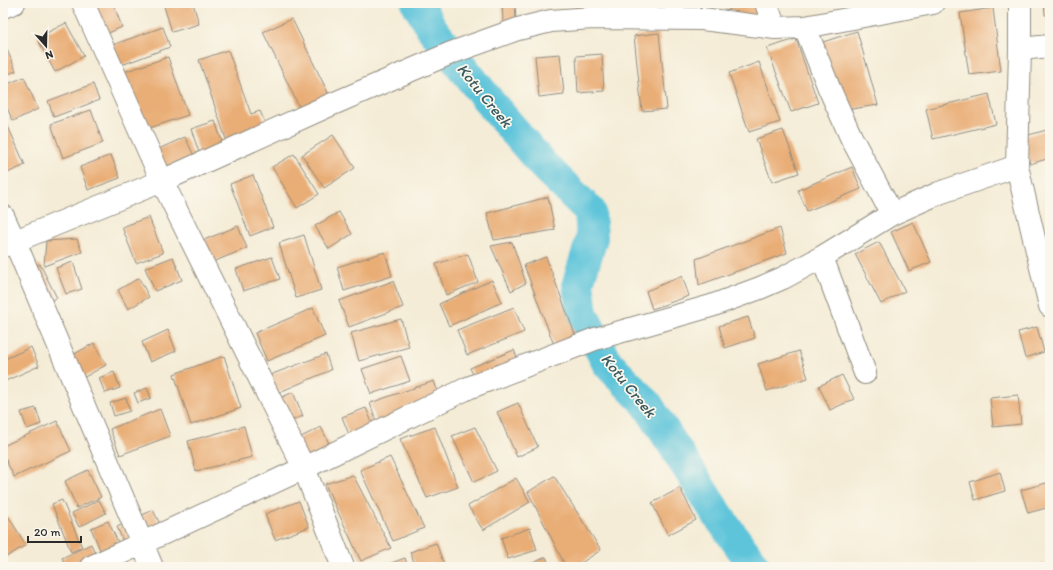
<svg xmlns="http://www.w3.org/2000/svg" width="1053" height="570" font-family="Itim,sans-serif">
	<rect width="100%" height="100%" fill="#fbf7ec"/>
	<filter id="ink" filterUnits="userSpaceOnUse"><feTurbulence type="fractalNoise" baseFrequency=".025" numOctaves="2"/><feDisplacementMap in="SourceGraphic" scale="8" xChannelSelector="R" yChannelSelector="G"/><feConvolveMatrix kernelMatrix="1 2 1 2 8 2 1 2 1" color-interpolation-filters="sRGB"/></filter>
	<filter id="wash" filterUnits="userSpaceOnUse"><feTurbulence type="fractalNoise" baseFrequency=".012" numOctaves="4" result="noise"/><feDisplacementMap in="SourceGraphic" scale="16" xChannelSelector="R" yChannelSelector="G"/><feGaussianBlur stdDeviation="0.9" result="paint"/><feColorMatrix in="noise" values="0 0 0 0 0 0 0 0 0 0 0 0 0 0 0 0 0 1.4 0 .05"/><feComposite in="paint" operator="in"/></filter>
	<g filter="url(#wash)">
		<rect width="100%" height="100%" fill="#f4ecd6"/>
		<g fill="none" stroke-linecap="round" stroke-linejoin="round">
			<!-- river -->
			<path stroke="#5dc4da" stroke-width="32" d="M417 3 432 29 492 105 544 166 590 211 592 238 578 283 582 314 608 364 647 404 717 514 755 567"/>
		</g>
		<g id="blocks">
			<!-- building -->
			<path fill="#e9ad76" d="M91 3H113L122 27 104 35Z
				M122 3H136V4L123 7Z
				M163 3H193L199 24 172 32Z
				M502 3H515L517 39 504 40Z
				M574 3H603L605 8 580 18Z
				M727 3H757L761 13 733 23Z
				M1044 3H1050V15H1045Z
				M993 8 1001 71 969 75 960 13Z
				M292 19 332 101 303 115 263 32Z
				M66 23 84 56 55 72 37 38Z
				M163 27 170 47 119 66 112 45Z
				M857 31 878 105 845 110 820 43Z
				M659 33 667 109 642 111 634 36Z
				M796 39 818 103 791 112 767 48Z
				M3 40 16 71 3 76Z
				M228 50 251 114 260 111 267 127 228 145 199 60Z
				M560 54 564 94 539 97 535 56Z
				M602 54 604 91 578 93 576 56Z
				M168 57 188 115 141 131 121 73Z
				M759 62 780 122 749 132 729 73Z
				M24 77 38 109 13 121 3 99V86Z
				M93 84 99 100 54 117 48 101Z
				M989 94 996 124 933 139 926 109Z
				M91 110 103 143 63 158 51 124Z
				M215 121 227 156 203 164 191 129Z
				M7 124 25 165 3 175V126Z
				M1050 129V158L1030 164 1022 137Z
				M783 130 799 173 772 182 756 139Z
				M333 135 355 168 324 188 302 155Z
				M185 137 199 166 166 181 152 152Z
				M294 154 319 194 297 208 272 167Z
				M111 155 120 178 88 190 80 167Z
				M852 167 861 189 807 211 798 190Z
				M253 175 273 227 250 236 230 184Z
				M548 197 555 230 494 240 487 213Z
				M339 212 352 234 329 249 315 226Z
				M149 217 163 253 136 263 122 227Z
				M913 222 931 262 909 271 891 232Z
				M238 226 247 248 208 264 199 242Z
				M780 228 787 253 699 285 696 259Z
				M304 235 321 290 296 298 279 243Z
				M77 239 82 252 44 266 46 241Z
				M512 242 526 283 511 291 491 246Z
				M879 242 905 291 881 304 855 254Z
				M385 252 392 276 344 291 337 267Z
				M468 254 478 282 446 295 436 264Z
				M173 257 182 280 155 291 145 268Z
				M272 257 280 279 243 291 236 269Z
				M546 257 576 337 554 345 524 265Z
				M73 262 82 289 66 294 56 268Z
				M40 264 57 298 44 304 27 271Z
				M682 276 689 296 652 309 646 291Z
				M139 278 149 297 128 309 118 290Z
				M492 280 502 302 449 326 439 304Z
				M393 281 403 307 349 327 339 301Z
				M514 307 524 332 467 355 457 330Z
				M313 308 325 336 267 361 255 333Z
				M748 317 755 338 725 348 719 326Z
				M401 319 409 347 359 361 351 333Z
				M1037 327 1044 352 1025 358 1018 332Z
				M168 330 176 351 150 362 142 342Z
				M94 343 106 365 74 383 62 361Z
				M31 347 39 366 3 382V360Z
				M514 350 524 374 481 392 470 368Z
				M799 351 808 378 767 391 758 364Z
				M326 354 331 370 275 394 267 376Z
				M224 356 241 408 191 425 174 374Z
				M401 356 410 381 371 394 362 369Z
				M114 372 120 388 105 393 99 378Z
				M842 375 854 399 830 410 819 386Z
				M434 381 444 411 380 432 370 403Z
				M147 388 151 398 138 403 134 393Z
				M293 392 303 416 283 424 274 401Z
				M1018 395 1021 424 993 427 990 398Z
				M126 398 130 411 114 416 110 403Z
				M518 403 538 447 517 457 497 412Z
				M36 408 41 424 27 429 21 412Z
				M366 408 376 432 352 442 342 417Z
				M160 409 170 436 120 455 110 429Z
				M57 421 71 451 14 477 3 454V446Z
				M244 426 252 457 196 471 188 441Z
				M321 427 333 452 305 465 293 441Z
				M435 427 458 487 427 498 400 439Z
				M475 427 497 471 474 482 452 436Z
				M390 457 424 528 393 541 360 470Z
				M88 470 101 497 77 508 65 481Z
				M1000 472 1005 491 975 500 970 482Z
				M353 475 391 548 361 561 325 484Z
				M554 476 601 550 575 567H566L528 492Z
				M516 478 530 502 483 530 468 506Z
				M1050 482V507L1028 513 1021 490Z
				M680 488 696 520 668 535 652 503Z
				M62 500 82 547 71 552 52 504Z
				M99 500 106 513 79 527 72 513Z
				M299 501 309 527 275 540 265 514Z
				M153 510 161 526 147 533 140 516Z
				M8 516 26 545 6 557 3 552V519Z
				M108 521 119 544 101 552 91 528Z
				M125 523 134 545 126 548 117 527Z
				M530 528 537 550 508 559 501 538Z
				M436 543 445 567H416L410 552Z
				M91 544 97 557 75 567H66L62 558Z
				M546 557 550 567H524Z
				M405 558 408 567H380Z
				M1043 564 1044 567H1034Z"/>
		</g>
	</g>
	<g filter="url(#ink)">
		<use href="#blocks" fill-opacity="0" stroke="#908c80" stroke-width="1"/>
		<g fill="none" stroke-linecap="round" stroke-linejoin="round">
			<defs>
				<path id="minor" d="M83 3 162 181 304 468 343 567
					M766 3 775 28
					M1020 3V49L1017 166 1050 306
					M3 7 14 3
					M805 27 829 88 851 137 892 214
					M1020 49 1050 46
					M3 216 15 242 152 567
					M3 246 162 181 328 106 451 53 518 29 551 21 592 18 702 19 775 28 805 27 933 3
					M822 257 865 373
					M91 567 304 468 468 388 595 339 711 306 760 288 783 278 822 257 892 214 939 193 1017 166"/>
			</defs>
			<!-- minor casing -->
			<use href="#minor" stroke="#908c80" stroke-width="24"/>
			<!-- minor -->
			<use href="#minor" stroke="#fff" stroke-width="22"/>
		</g>
	</g>
	<g text-anchor="middle" stroke-width="3.5" stroke-linejoin="round" paint-order="stroke">
		<!-- water labels -->
		<g font-size="16" font-style="italic" fill="#3a5960" stroke="#fbf7ec">
			<text transform="translate(485 95) rotate(51)" y="6">Kotu Creek</text>
			<text transform="translate(629 385) rotate(51)" y="6">Kotu Creek</text>
		</g>
	</g>
	<!-- margin -->
	<rect width="1053" height="570" fill="none" stroke="#fbf7ec" stroke-width="16"/>
	<!-- north arrow -->
	<g transform="translate(46 46) rotate(160)" stroke="#fbf7ec" stroke-width="3" paint-order="stroke">
	<path d="M0-3L7 15L0 10L-7 15Z" fill="#2b2b2b"/>
	<text y="-6" font-size="11" font-weight="bold" text-anchor="middle" fill="#2b2b2b">N</text>
	</g>
	<!-- scale -->
	<path d="M28 536v6h53v-6" fill="none" stroke="#2b2b2b" stroke-width="2"/>
	<text x="34" y="536" font-size="12" fill="#2b2b2b" stroke="#fbf7ec" stroke-width="3" paint-order="stroke">20 m</text>
</svg>
